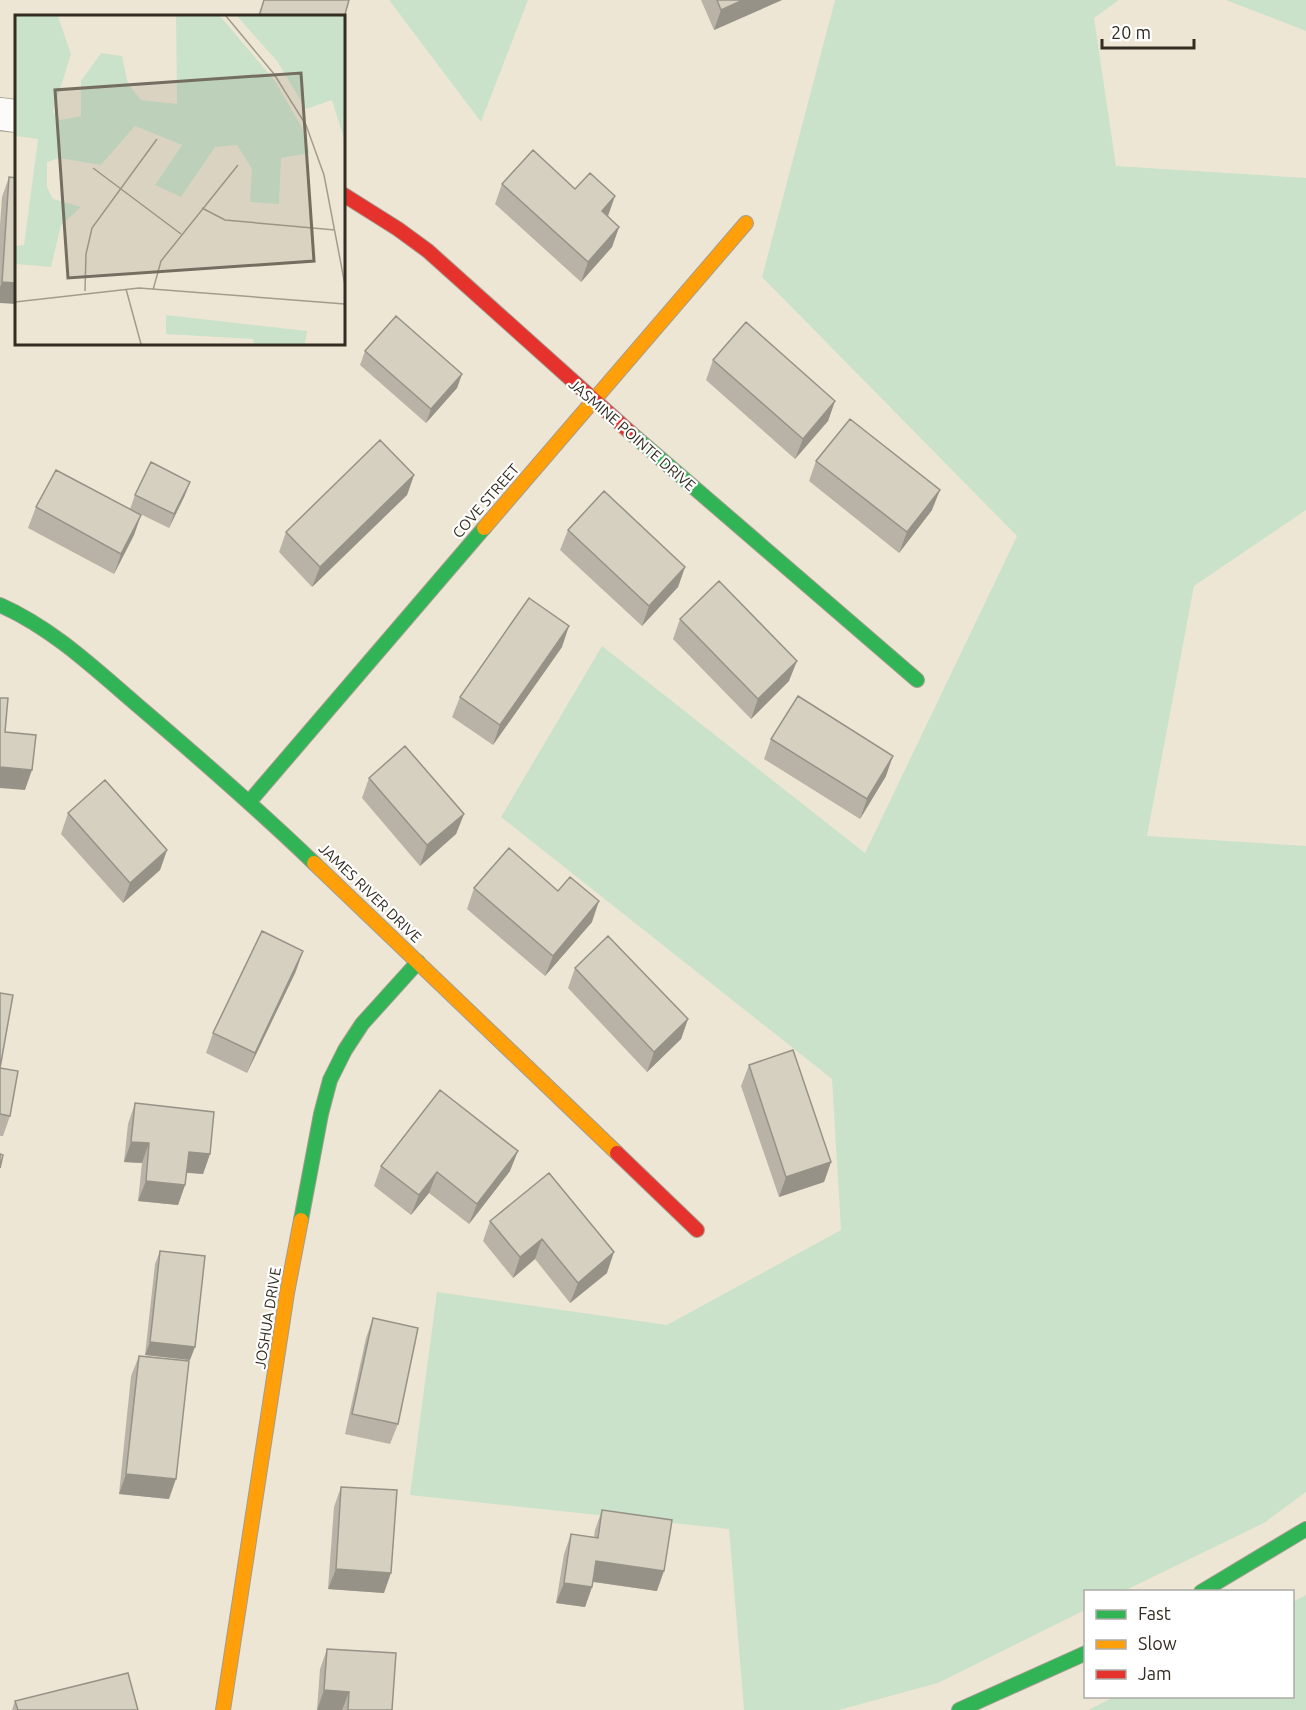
<svg xmlns="http://www.w3.org/2000/svg" width="1306" height="1710" font-family="Ubuntu,sans-serif">
	<rect width="100%" height="100%" fill="#eee6d4"/>
	<!-- green -->
	<path fill="#cbe2ca" d="M389 0H528L481 122Z
		M835 0H1119L1094 18 1116 166 1306 178V510L1194 586 1147 836 1306 846V1492L1264 1523 1124 1591 1086 1592 1085 1610 938 1683 839 1710H744L729 1529 410 1495 437 1292 667 1325 841 1230 832 1079 501 817 602 646 865 853 1017 536 762 277Z
		M1226 0H1306V31Z
		M1306 1595V1710H1088L1114 1697 1292 1696 1293 1602Z"/>
	<g fill="none" stroke-linecap="round" stroke-linejoin="round">
		<defs>
			<path id="street" d="M0 114 16 116"/>
			<path id="fast" d="M632 434 917 680
				M0 605C52 628 94 668 136 704 197 756 256 807 314 863
				M250 801 484 528
				M301 1220 321 1114 330 1080 345 1050 362 1024 418 962
				M1201 1592 1306 1529
				M959 1710 1086 1653"/>
			<path id="slow" d="M484 528 746 223
				M314 863 617 1153
				M223 1710 287 1293 301 1220"/>
			<path id="jam" d="M344 195 398 229 428 251 632 434
				M617 1153 697 1230"/>
		</defs>
		<!-- street casing -->
		<use href="#street" stroke="#a39d90" stroke-width="34"/>
		<!-- fast casing -->
		<use href="#fast" stroke="#a39d90" stroke-width="16"/>
		<!-- slow casing -->
		<use href="#slow" stroke="#a39d90" stroke-width="16"/>
		<!-- jam casing -->
		<use href="#jam" stroke="#a39d90" stroke-width="16"/>
		<!-- street -->
		<use href="#street" stroke="#fcfbf9" stroke-width="32"/>
		<!-- fast -->
		<use href="#fast" stroke="#30b455" stroke-width="14"/>
		<!-- slow -->
		<use href="#slow" stroke="#ff9f0a" stroke-width="14"/>
		<!-- jam -->
		<use href="#jam" stroke="#e5322d" stroke-width="14"/>
	</g>
	<!-- wall -->
	<path fill="#b8b3a6" d="M701 0H782L714 30Z
		M9 177 16 178 0 303V225L2 197Z
		M502 184 575 189 619 227 612 247 581 282 495 204Z
		M365 351 462 374 457 388 426 423 360 365Z
		M713 360 835 401 828 421 795 459 706 380Z
		M816 461 932 510 899 553 809 481Z
		M414 475 407 495 312 587 279 552 286 532Z
		M135 495H185L169 528 130 509Z
		M36 507 141 515 134 535 114 574 28 528Z
		M568 530 685 567 678 587 642 626 560 550Z
		M680 619 789 681 751 719 673 639Z
		M562 647 493 745 452 717 460 697Z
		M771 739 886 776 860 819 764 759Z
		M369 778 464 814 456 834 420 866 362 798Z
		M68 813 167 850 160 870 123 903 61 834Z
		M474 888 592 922 545 976 467 909Z
		M575 968 688 1019 681 1039 647 1072 568 988Z
		M296 971 247 1073 206 1053 213 1033Z
		M0 993V1068L10 1116 3 1136H0Z
		M749 1065 831 1162 824 1182 779 1197 741 1086Z
		M135 1103 210 1154 203 1174 186 1173 185 1185 178 1205 138 1201 142 1163 124 1162 128 1124Z
		M381 1166 510 1171 469 1224 429 1193 411 1215 374 1186Z
		M549 1173 607 1273 570 1303 535 1259 513 1278 483 1241 490 1221Z
		M160 1251 190 1360 145 1355 155 1264Z
		M373 1318 398 1424 390 1444 345 1434 366 1338Z
		M139 1356 169 1499 119 1494 131 1376Z
		M341 1487 384 1593 328 1589 334 1507Z
		M602 1510 657 1591 593 1582 592 1587 585 1607 556 1603 564 1554 571 1534 594 1537 595 1530Z
		M327 1649 392 1710H317L320 1669Z
		M15 1701 138 1710H12Z"/>
	<!-- shaded-wall -->
	<path fill="#969287" d="M743 0H782L714 30 721 10Z
		M615 196 608 216 602 211Z
		M619 227 612 247 581 282 588 262Z
		M2 282 16 283V304L0 303V287Z
		M462 374 457 388 426 423 431 409Z
		M835 401 828 421 795 459 803 439Z
		M414 475 407 495 312 587 320 567Z
		M190 482 185 495 169 528 174 514Z
		M940 490 932 510 899 553 907 532Z
		M141 515 134 535 114 574 121 554Z
		M685 567 678 587 642 626 649 606Z
		M569 626 562 647 493 745 500 725Z
		M797 661 789 681 751 719 758 699Z
		M893 756 886 776 860 819 867 799Z
		M0 767 32 770 25 790 0 788Z
		M464 814 456 834 420 866 427 845Z
		M167 850 160 870 123 903 130 883Z
		M599 901 592 922 545 976 553 956Z
		M303 951 296 971 247 1073 255 1053Z
		M688 1019 681 1039 647 1072 654 1052Z
		M131 1142 149 1143 142 1163 124 1162Z
		M518 1151 510 1171 469 1224 477 1204Z
		M189 1152 210 1154 203 1174 181 1172Z
		M831 1162 824 1182 779 1197 786 1177Z
		M437 1172 429 1193 411 1215 419 1195Z
		M146 1181 185 1185 178 1205 138 1201Z
		M542 1239 535 1259 513 1278 520 1257Z
		M614 1252 607 1273 570 1303 578 1283Z
		M150 1342 195 1347 190 1360 145 1355Z
		M126 1474 176 1479 169 1499 119 1494Z
		M596 1561 664 1571 657 1591 588 1581Z
		M336 1569 391 1573 384 1593 328 1589Z
		M564 1583 592 1587 585 1607 556 1603Z
		M324 1690 349 1692 342 1710H317Z"/>
	<!-- building -->
	<path fill="#d6d0c1" stroke="#969287" stroke-width="1.5" d="M264 0H349L344 18V16H259Z
		M717 0H743L721 10Z
		M533 150 575 189 590 173 615 196 602 211 619 227 588 262 502 184Z
		M9 177 16 178V283L2 282Z
		M396 316 462 374 431 409 365 351Z
		M746 322 835 401 803 439 713 360Z
		M850 419 940 490 907 532 816 461Z
		M380 440 414 475 320 567 286 532Z
		M151 462 190 482 174 514 135 495Z
		M56 470 141 515 121 554 36 507Z
		M604 491 685 567 649 606 568 530Z
		M719 581 797 661 758 699 680 619Z
		M529 598 569 626 500 725 460 697Z
		M798 696 893 756 867 799 771 739Z
		M0 698H8L5 732 36 735 32 770 0 767Z
		M405 746 464 814 427 845 369 778Z
		M105 780 167 850 130 883 68 813Z
		M509 848 558 891 570 877 599 901 553 956 474 888Z
		M262 931 303 951 255 1053 213 1033Z
		M608 936 688 1019 654 1052 575 968Z
		M0 993 13 995 0 1068 18 1071 10 1116 0 1114Z
		M793 1050 831 1162 786 1177 749 1065Z
		M440 1090 518 1151 477 1204 437 1172 419 1195 381 1166Z
		M135 1103 214 1112 210 1154 189 1152 185 1185 146 1181 149 1143 131 1142Z
		M0 1154 3 1155 0 1168Z
		M549 1173 614 1252 578 1283 542 1239 520 1257 490 1221Z
		M160 1251 205 1256 195 1347 150 1342Z
		M373 1318 418 1328 398 1424 352 1414Z
		M139 1356 189 1361 176 1479 126 1474Z
		M341 1487 397 1490 391 1573 336 1569Z
		M602 1510 672 1520 664 1571 596 1561 592 1587 564 1583 571 1534 598 1538Z
		M327 1649 396 1653 392 1710H348L349 1692 324 1690Z
		M128 1673 138 1710H18L15 1701Z"/>
	<g text-anchor="middle" stroke-width="4.5" stroke-linejoin="round" paint-order="stroke">
		<!-- street labels -->
		<g font-size="15" fill="#332d21" stroke="#fff">
			<text transform="translate(632 435) rotate(41)" y="5">JASMINE POINTE DRIVE</text>
			<text transform="translate(486 501) rotate(-49)" y="5">COVE STREET</text>
			<text transform="translate(370 893) rotate(44)" y="5">JAMES RIVER DRIVE</text>
			<text transform="translate(268 1318) rotate(-81)" y="5">JOSHUA DRIVE</text>
		</g>
	</g>
	<!-- overview -->
	<g transform="translate(15 15)">
		<rect width="330" height="330" fill="#eee6d4"/>
		<path d="M0 1H43L56 39 38 97 45 105 66 101V66L86 38 107 41 113 69 126 85 162 89 161 1H205L260 66 286 111 295 138 266 143 264 189 235 187 237 154 222 130 200 132 166 182 140 170 167 130 120 111 86 150 44 143 32 147V172L38 184 66 192 46 210 36 252 0 249V231L9 230 23 124 0 121ZM222 1H330V127L317 85 291 94 262 46ZM151 300 292 316 290 329H239L238 324 151 319Z" fill="#cbe2ca"/>
		<path fill="none" stroke="#a39c8c" stroke-width="1.5" d="M211 1 259 59 291 110 309 160 330 270M78 153 166 219M187 193 210 205 320 215M111 274 126 329M138 275 146 246 223 150M70 276 71 239 77 213 142 124M0 287 124 273 330 289"/>
		<path fill="#746e60" fill-opacity="0.15" stroke="#746e60" stroke-width="3" d="M286 58 299 246 53 263 40 75Z"/>
		<rect width="330" height="330" fill="none" stroke="#332d21" stroke-width="3"/>
	</g>
	<!-- legend -->
	<rect x="1084" y="1590" width="210" height="108" fill="#ffffff" stroke="#adaba6" stroke-width="1.5"/>
	<rect x="1096" y="1610" width="30" height="9" fill="#30b455" stroke="#adaba6" stroke-width="1.5"/>
	<text x="1138" y="1620" font-size="18" fill="#332d21">Fast</text>
	<rect x="1096" y="1640" width="30" height="9" fill="#ff9f0a" stroke="#adaba6" stroke-width="1.5"/>
	<text x="1138" y="1650" font-size="18" fill="#332d21">Slow</text>
	<rect x="1096" y="1670" width="30" height="9" fill="#e5322d" stroke="#adaba6" stroke-width="1.5"/>
	<text x="1138" y="1680" font-size="18" fill="#332d21">Jam</text>
	<!-- scale -->
	<path d="M1102 39v9h92v-9" fill="none" stroke="#332d21" stroke-width="3"/>
	<text x="1111" y="39" font-size="18" fill="#332d21" stroke="#ffffff" stroke-width="4.5" paint-order="stroke">20 m</text>
</svg>
